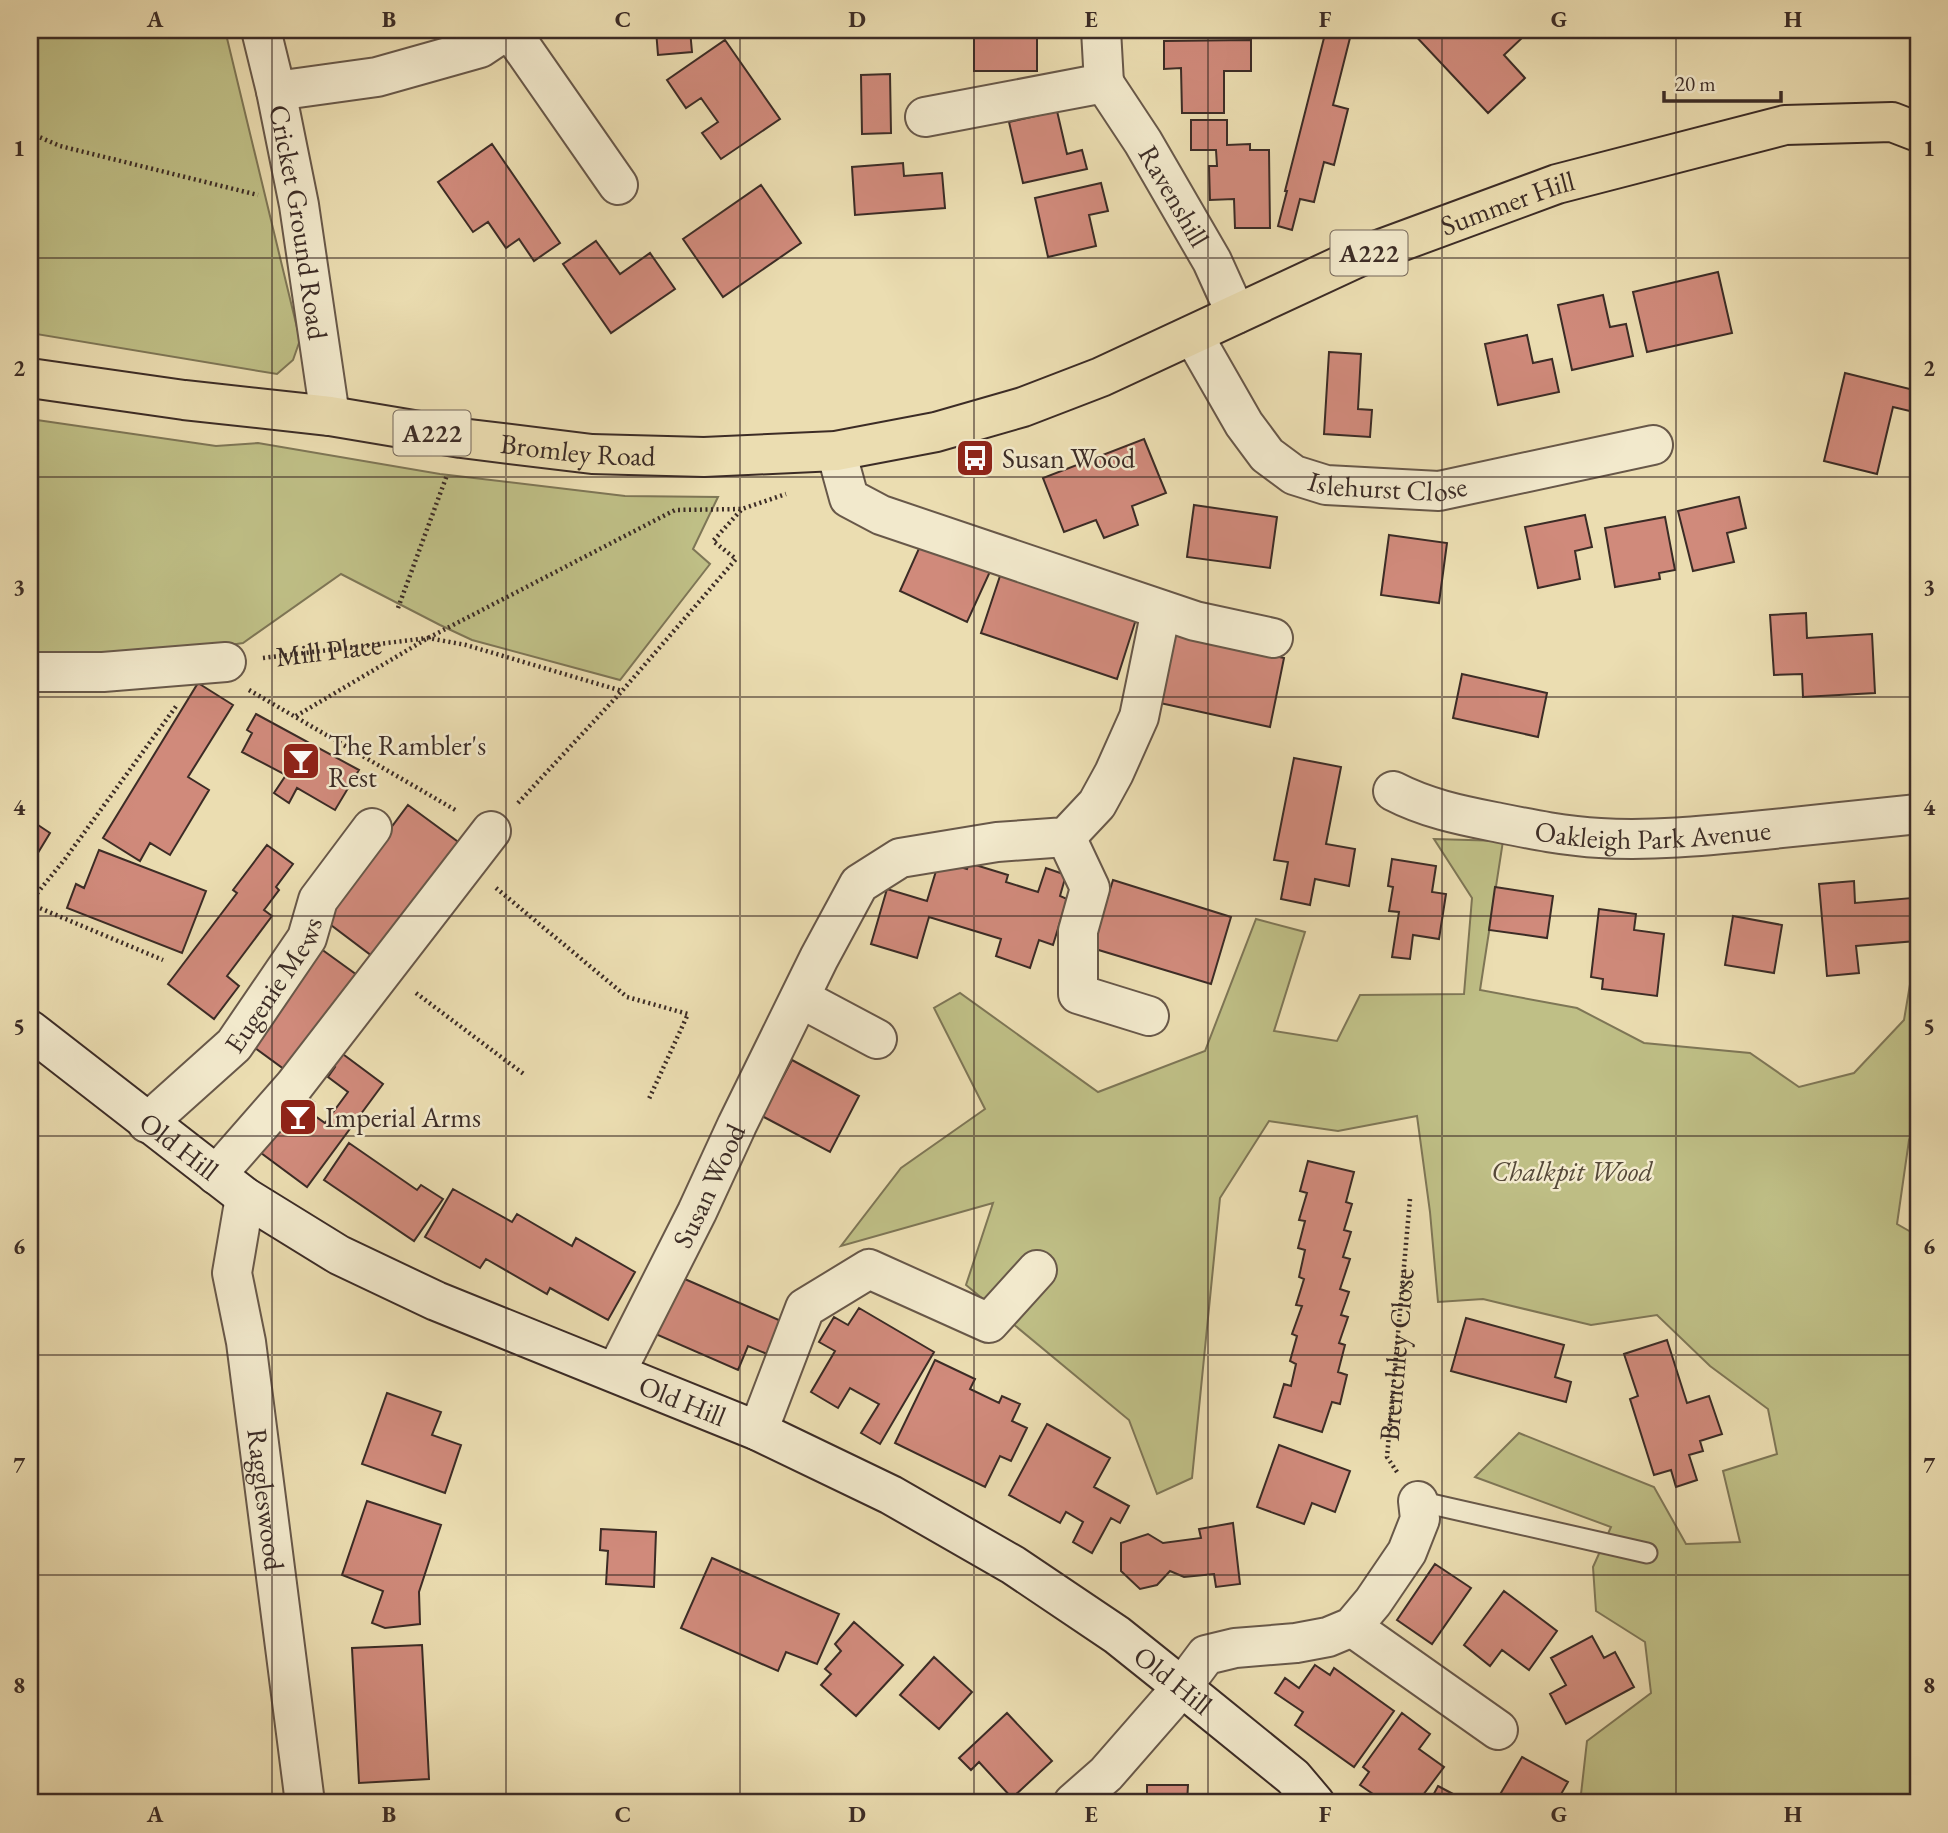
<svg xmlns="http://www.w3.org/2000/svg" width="1948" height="1833" font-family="'EB Garamond',serif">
	<rect width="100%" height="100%" fill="#ebddb1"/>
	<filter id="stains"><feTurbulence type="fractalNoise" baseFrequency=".00286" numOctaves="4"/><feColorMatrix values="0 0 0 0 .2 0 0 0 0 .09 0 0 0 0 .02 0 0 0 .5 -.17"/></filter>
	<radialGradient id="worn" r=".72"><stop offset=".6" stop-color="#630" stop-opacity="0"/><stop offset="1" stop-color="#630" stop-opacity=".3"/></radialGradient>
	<!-- green -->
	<path fill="#bfbf86" stroke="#7e7656" stroke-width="2" d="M30 30H225L300 340 293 360 277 374 30 333Z
		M30 419 216 446 258 443 440 474 625 496 718 497 693 549 710 564 620 680 472 640 440 625 341 574 243 643 101 665 30 664Z
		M1434 839 1503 841 1480 990 1577 1008 1644 1043 1750 1053 1799 1087 1854 1073 1904 1020 1918 937V1119L1909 1140 1897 1224 1918 1236V1803H1580L1587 1741 1651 1693 1645 1642 1596 1611 1593 1567 1611 1527 1475 1477 1519 1433 1654 1487 1686 1544 1740 1542 1723 1471 1777 1454 1768 1409 1710 1366 1657 1315 1591 1325 1483 1299 1438 1302 1430 1212 1417 1116 1338 1131 1269 1121 1220 1198 1192 1478 1157 1494 1129 1420 966 1285 993 1203 841 1246 901 1168 985 1109 934 1008 960 993 1098 1092 1205 1051 1256 919 1305 932 1274 1031 1337 1041 1360 995 1464 994 1472 898Z"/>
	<!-- building -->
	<path fill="#d08a7b" stroke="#3c2c26" stroke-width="2" d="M656 30H690L692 52 658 55Z
		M815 30H847V34H815Z
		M974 30H1024V34H1037V71H974Z
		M1326 30H1352L1333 105 1348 109 1334 165 1324 162 1314 202 1300 199 1292 230 1278 226 1287 191H1285Z
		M1410 30H1481L1486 35 1492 30H1517L1523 37 1504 55 1525 78 1488 113Z
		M725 40 780 119 721 159 702 133 718 122 701 98 686 108 667 80Z
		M1251 40V71H1224V113H1182L1181 68 1164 69V41Z
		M890 74 891 133 862 134 861 75Z
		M1057 111 1067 154 1082 150 1087 169 1023 183 1009 122Z
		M1191 120H1227V145L1250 144V150H1269L1270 228H1235L1234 199 1210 200 1209 166H1217L1216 150H1191Z
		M492 144 560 243 534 261 519 239 506 248 488 222 473 232 438 182Z
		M903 163 904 176 942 173 945 208 855 215 852 167Z
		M1101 183 1108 211 1089 215 1096 246 1048 257 1035 198Z
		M761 185 801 243 723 297 683 239Z
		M596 241 620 274 650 253 675 289 611 333 563 264Z
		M1718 272 1732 333 1647 352 1633 292Z
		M1603 295 1610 327 1626 324 1633 356 1572 370 1558 305Z
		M1527 335 1533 363 1552 359 1559 392 1498 405 1485 344Z
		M1329 352 1361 354 1358 409 1372 410 1370 437 1324 434Z
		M1845 373 1918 391V413L1893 407 1877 474 1824 461Z
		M1144 439 1166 493 1132 506 1138 525 1104 538 1096 520 1064 532 1043 478Z
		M1739 497 1746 528 1727 533 1734 562 1693 571 1678 511Z
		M1194 505 1277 517 1270 568 1187 557Z
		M1585 515 1592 547 1575 551 1580 579 1538 588 1525 527Z
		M1665 517 1675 570 1659 573 1660 579 1615 587 1605 528Z
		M925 535 993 565 967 622 900 591Z
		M1389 535 1447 543 1439 603 1381 595Z
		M1003 567 1138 613 1117 679 981 633Z
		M1806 613 1807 638 1872 634 1875 693 1803 697 1802 674 1774 675 1770 615Z
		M1175 634 1284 658 1270 727 1160 703Z
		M1462 674 1547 693 1538 737 1453 718Z
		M198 683 233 705 188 777 209 790 170 855 150 843 140 861 103 838Z
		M256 714 359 770 335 810 297 788 289 803 274 793 286 775 242 752 252 733 247 730Z
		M1294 758 1341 767 1326 844 1355 849 1349 886 1315 879 1310 905 1281 899 1288 862 1274 860Z
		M408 805 461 844 376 959 323 919Z
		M35 823 50 833 30 866V832Z
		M267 845 293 864 276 887 279 890 264 910 272 916 227 976 239 986 214 1019 168 984 237 893 233 890Z
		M99 850 206 891 182 953 67 908 76 884 84 888Z
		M1392 859 1436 866 1432 892 1446 894 1439 939 1413 935 1410 959 1392 957 1399 912 1389 911 1393 887 1388 886Z
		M939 861 967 869 969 863 1008 875 1006 882 1038 892 1046 868 1066 875 1060 896 1067 899 1053 945 1039 940 1030 968 996 956 1001 939 929 917 917 958 871 944 887 889 927 901Z
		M1113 880 1231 917 1211 984 1092 948Z
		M1854 881 1855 903 1912 898 1916 941 1856 946 1859 973 1827 976 1819 884Z
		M1495 887 1553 896 1547 938 1489 930Z
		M1599 909 1636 914 1634 930 1664 934 1657 996 1602 989 1603 979 1591 977Z
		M1733 916 1782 925 1774 973 1725 965Z
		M317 946 357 975 288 1072 248 1043Z
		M332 1046 383 1084 307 1187 257 1150 298 1090 314 1102 308 1111 325 1123 348 1092 328 1077 335 1067 324 1058Z
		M792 1060 859 1096 830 1152 762 1116Z
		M349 1143 417 1190 421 1185 443 1199 414 1241 324 1180Z
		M1308 1161 1354 1172 1346 1202 1352 1204 1344 1230 1351 1232 1343 1257 1350 1259 1340 1289 1349 1292 1341 1315 1348 1317 1339 1343 1345 1345 1338 1372 1347 1375 1340 1404 1332 1402 1322 1432 1274 1417 1284 1384 1291 1386 1296 1364 1290 1361 1297 1336 1292 1334 1302 1306 1296 1305 1304 1279 1299 1277 1305 1250 1298 1248 1305 1221 1299 1220 1307 1193 1300 1191Z
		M453 1189 512 1222 517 1214 572 1246 576 1238 635 1272 608 1320 550 1288 547 1294 486 1259 480 1268 425 1237Z
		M671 1273 781 1321 767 1354 748 1346 738 1370 651 1332Z
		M859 1308 934 1352 880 1444 861 1433 879 1404 850 1388 838 1408 811 1392 835 1351 819 1342 834 1317 848 1325Z
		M1466 1318 1564 1345 1555 1377 1571 1382 1566 1402 1451 1371Z
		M1667 1340 1687 1403 1709 1396 1722 1434 1700 1441 1703 1451 1689 1455 1697 1480 1676 1487 1671 1470 1654 1475 1630 1399 1638 1396 1624 1354Z
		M935 1360 975 1379 970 1389 999 1403 1002 1396 1020 1404 1012 1421 1027 1428 1011 1461 1000 1456 985 1487 895 1443Z
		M387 1393 441 1412 432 1435 461 1445 445 1493 362 1464Z
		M1047 1424 1110 1458 1094 1487 1129 1506 1120 1523 1111 1518 1092 1553 1073 1542 1083 1522 1066 1512 1060 1523 1009 1495Z
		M1279 1445 1350 1471 1335 1512 1312 1503 1304 1524 1257 1507Z
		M367 1501 441 1525 419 1592 420 1624 385 1628 372 1623 383 1591 342 1575Z
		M1233 1523 1240 1584 1216 1587 1214 1574 1184 1577 1170 1571 1157 1585 1140 1589 1121 1571V1543L1148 1534 1163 1543 1201 1538 1199 1529Z
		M601 1529 656 1532 654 1587 606 1584 608 1551 600 1550Z
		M712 1558 839 1614 817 1664 786 1652 778 1671 681 1628Z
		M1435 1564 1471 1588 1432 1644 1397 1620Z
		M1504 1591 1557 1631 1529 1670 1502 1650 1490 1666 1464 1645Z
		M854 1622 903 1665 856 1716 821 1685 831 1674 825 1669 841 1651 835 1644Z
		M1592 1636 1604 1658 1615 1652 1634 1687 1566 1724 1550 1694 1566 1685 1551 1658Z
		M422 1645 429 1779 359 1783 352 1648Z
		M934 1657 972 1692 939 1729 900 1695Z
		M1315 1665 1330 1675 1334 1668 1394 1711 1354 1767 1295 1725 1303 1712 1275 1693 1285 1678 1299 1688Z
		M1007 1713 1052 1761 1012 1798 979 1762 971 1770 959 1758Z
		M1402 1713 1430 1734 1419 1749 1444 1767 1417 1803H1413L1408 1799 1404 1803H1386L1360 1785 1369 1772 1363 1767Z
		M1522 1757 1568 1782 1556 1803H1495Z
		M1147 1785H1188L1187 1803H1147Z
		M1438 1786 1470 1803H1429Z
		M821 1798 822 1803H782Z"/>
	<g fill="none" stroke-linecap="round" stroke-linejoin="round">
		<defs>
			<path id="service" d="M1418 1501 1647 1553"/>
			<g id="minor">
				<path id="s3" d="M261 30 276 91 299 205 330 416"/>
				<path d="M510 30 618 185"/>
				<path id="s4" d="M1104 83 1143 142 1212 261 1236 314"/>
				<path d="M276 91 377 77 480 48 507 30"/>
				<path d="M925 117 1104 83 1101 30"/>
				<path id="s5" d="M1193 335 1244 424 1267 455 1294 475 1326 485 1439 491 1653 445"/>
				<path d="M836 451 849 498 881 515 1195 621 1273 638"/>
				<path d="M30 672H103L226 662"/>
				<path id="s6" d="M1393 791C1426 808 1459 815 1495 822 1530 829 1564 836 1600 838 1651 841 1703 836 1754 831 1809 825 1863 820 1918 814"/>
				<path d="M1066 837 1090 888 1078 931V994L1149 1016"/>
				<path d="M800 998 877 1039"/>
				<path id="s7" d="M147 1123 234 1045 307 938 318 900 372 828"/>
				<path d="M216 1175 294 1086 491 831"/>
				<path id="s8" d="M245 1197 232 1273 246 1342 305 1803"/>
				<path id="s9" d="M616 1372 697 1212 737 1125 819 958 859 884 900 858 997 842 1066 837 1097 804 1114 773 1139 717 1161 610"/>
				<path d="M758 1431 805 1308 869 1269 989 1323 1037 1270"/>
				<path d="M1352 1627 1498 1730"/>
				<path d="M1182 1687 1206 1655 1235 1648 1296 1643 1328 1637 1352 1627 1373 1602 1407 1552 1420 1519 1418 1501"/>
			</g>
			<path id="tertiary" d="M1073 1803 1106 1774 1182 1687"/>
			<g id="secondary">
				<path id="s10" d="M30 1030 245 1197 339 1255 436 1301 758 1431 891 1495 1013 1565 1117 1635 1182 1687 1293 1777 1315 1803"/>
			</g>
			<g id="primary">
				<path id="s11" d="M30 378 184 400 330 416 461 438 592 454 704 457 836 451 936 432 1023 407 1101 377 1359 257 1557 184 1785 125 1892 122 1918 132"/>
			</g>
		</defs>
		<!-- service casing -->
		<use href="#service" stroke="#685849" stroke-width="23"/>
		<!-- minor casing -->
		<use href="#minor" stroke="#685849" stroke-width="42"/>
		<!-- tertiary casing -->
		<use href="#tertiary" stroke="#685849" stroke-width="42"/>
		<!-- secondary casing -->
		<use href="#secondary" stroke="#3c2c26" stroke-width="42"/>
		<!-- primary casing -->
		<use href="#primary" stroke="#3c2c26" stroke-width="42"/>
		<!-- path -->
		<g stroke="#3c2c26" stroke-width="4.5" stroke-dasharray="2 3.5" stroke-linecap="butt">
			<path d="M30 133 60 146 258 195"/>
			<path d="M398 608 447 475"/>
			<path id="s1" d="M263 658 428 638 466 645 622 691"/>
			<path d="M249 690 457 811"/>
			<path d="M296 716 428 638 675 510 742 509"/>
			<path d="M518 803 622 691 736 559 713 541 742 509 786 494"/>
			<path d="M496 888 627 997 688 1014 648 1101"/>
			<path d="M30 902 65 859 177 705"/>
			<path d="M30 904 163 960"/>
			<path d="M416 993 525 1075"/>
			<path id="s2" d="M1397 1472 1387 1457 1410 1199"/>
		</g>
		<!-- service -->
		<use href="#service" stroke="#f2e9cc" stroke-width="19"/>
		<!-- minor -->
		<use href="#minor" stroke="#f2e9cc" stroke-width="38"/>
		<!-- tertiary -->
		<use href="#tertiary" stroke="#f2e9cc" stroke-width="38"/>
		<!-- secondary -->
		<use href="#secondary" stroke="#f2e9cc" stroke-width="38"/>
		<!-- primary -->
		<use href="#primary" stroke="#ebddb1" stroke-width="38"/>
	</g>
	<!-- grid -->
	<path fill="none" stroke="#3c2c26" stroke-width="2" stroke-opacity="0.55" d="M272 30V1803M506 30V1803M740 30V1803M974 30V1803M1208 30V1803M1442 30V1803M1676 30V1803M30 258H1918M30 477H1918M30 697H1918M30 916H1918M30 1136H1918M30 1355H1918M30 1575H1918"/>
	<!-- icons -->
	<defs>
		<symbol id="bus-square" viewBox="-11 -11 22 22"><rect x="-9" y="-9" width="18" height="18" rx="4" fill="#8f2418" stroke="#f2e9cc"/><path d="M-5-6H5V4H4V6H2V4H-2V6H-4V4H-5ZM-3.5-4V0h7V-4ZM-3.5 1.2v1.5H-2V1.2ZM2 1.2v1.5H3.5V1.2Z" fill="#fff"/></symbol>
		<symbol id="bar-square" viewBox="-11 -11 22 22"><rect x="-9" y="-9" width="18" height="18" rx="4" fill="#8f2418" stroke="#f2e9cc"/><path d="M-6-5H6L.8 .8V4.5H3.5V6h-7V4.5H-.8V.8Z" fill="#fff"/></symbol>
	</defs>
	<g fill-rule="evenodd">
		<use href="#bus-square" x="953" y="436" width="44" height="44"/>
		<use href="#bar-square" x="279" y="739" width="44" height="44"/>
		<use href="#bar-square" x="276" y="1095" width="44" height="44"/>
	</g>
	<g text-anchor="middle" stroke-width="5" stroke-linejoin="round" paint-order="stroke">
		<!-- shield labels -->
		<g fill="#f2e9cc" stroke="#736558" stroke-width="2">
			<rect x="1330.5" y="230.5" width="77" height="45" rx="5"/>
			<rect x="393.5" y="410.5" width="77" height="45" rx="5"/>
		</g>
		<g font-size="26" font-weight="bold" fill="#3c2c26">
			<text x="1369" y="262">A222</text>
			<text x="432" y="442">A222</text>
		</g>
		<!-- street labels -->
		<g font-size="28" fill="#3c2c26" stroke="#f2e9cc">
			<text dy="10" stroke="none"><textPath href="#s4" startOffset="133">Ravenshill</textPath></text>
			<text dy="10" stroke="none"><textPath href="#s11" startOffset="1530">Summer Hill</textPath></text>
			<text dy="10" stroke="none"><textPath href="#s3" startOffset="196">Cricket Ground Road</textPath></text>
			<text dy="10" stroke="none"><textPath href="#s11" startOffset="553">Bromley Road</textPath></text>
			<text dy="10" stroke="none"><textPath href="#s5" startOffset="270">Islehurst Close</textPath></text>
			<text dy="10" stroke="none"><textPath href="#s1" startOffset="66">Mill Place</textPath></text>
			<text dy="10" stroke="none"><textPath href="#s6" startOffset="266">Oakleigh Park Avenue</textPath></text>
			<text dy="10" stroke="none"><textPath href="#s7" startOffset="189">Eugenie Mews</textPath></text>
			<text dy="10" stroke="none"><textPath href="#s10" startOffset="189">Old Hill</textPath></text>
			<text dy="10" stroke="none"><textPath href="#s9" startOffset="208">Susan Wood</textPath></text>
			<text dy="10" stroke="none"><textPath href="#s2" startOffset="121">Brenchley Close</textPath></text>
			<text dy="10" stroke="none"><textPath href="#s10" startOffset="756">Old Hill</textPath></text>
			<text dy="10" stroke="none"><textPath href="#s8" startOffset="306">Raggleswood</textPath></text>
			<text dy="10" stroke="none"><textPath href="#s10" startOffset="1323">Old Hill</textPath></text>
		</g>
		<!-- poi labels -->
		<g font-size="28" fill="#3c2c26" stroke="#f2e9cc" text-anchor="start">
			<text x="1002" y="468">Susan Wood</text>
			<text x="328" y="755">The Rambler's<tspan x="328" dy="32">Rest</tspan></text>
			<text x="325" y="1127">Imperial Arms</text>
		</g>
		<!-- park labels -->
		<g font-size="28" font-style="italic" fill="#564939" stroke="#f2e9cc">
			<text x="1572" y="1181">Chalkpit Wood</text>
		</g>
	</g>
	<!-- margin -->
	<rect width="1948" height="1833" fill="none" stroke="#ebddb1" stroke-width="77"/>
	<!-- scale -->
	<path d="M1664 91v10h117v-10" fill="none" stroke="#3c2c26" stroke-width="3.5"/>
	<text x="1675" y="91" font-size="21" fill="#3c2c26" stroke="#f2e9cc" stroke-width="5" paint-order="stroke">20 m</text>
	<rect x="38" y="38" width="1872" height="1756" fill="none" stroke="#3c2c26" stroke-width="2.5"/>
	<g font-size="23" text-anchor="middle" font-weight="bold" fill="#3c2c26">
		<text x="155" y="27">A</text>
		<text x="389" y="27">B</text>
		<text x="623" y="27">C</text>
		<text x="857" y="27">D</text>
		<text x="1091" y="27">E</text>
		<text x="1325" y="27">F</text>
		<text x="1559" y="27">G</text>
		<text x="1793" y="27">H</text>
		<text x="19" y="156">1</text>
		<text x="1929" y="156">1</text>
		<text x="19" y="376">2</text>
		<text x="1929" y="376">2</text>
		<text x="19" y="595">3</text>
		<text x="1929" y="595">3</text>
		<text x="19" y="815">4</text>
		<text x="1929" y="815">4</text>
		<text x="19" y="1034">5</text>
		<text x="1929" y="1034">5</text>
		<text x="19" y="1254">6</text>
		<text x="1929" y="1254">6</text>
		<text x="19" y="1473">7</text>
		<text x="1929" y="1473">7</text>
		<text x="19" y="1693">8</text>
		<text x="1929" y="1693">8</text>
		<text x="155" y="1822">A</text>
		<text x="389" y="1822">B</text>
		<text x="623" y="1822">C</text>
		<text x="857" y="1822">D</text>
		<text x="1091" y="1822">E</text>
		<text x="1325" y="1822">F</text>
		<text x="1559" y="1822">G</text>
		<text x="1793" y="1822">H</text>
	</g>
	<rect width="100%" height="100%" filter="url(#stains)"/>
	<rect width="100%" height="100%" fill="url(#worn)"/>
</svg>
